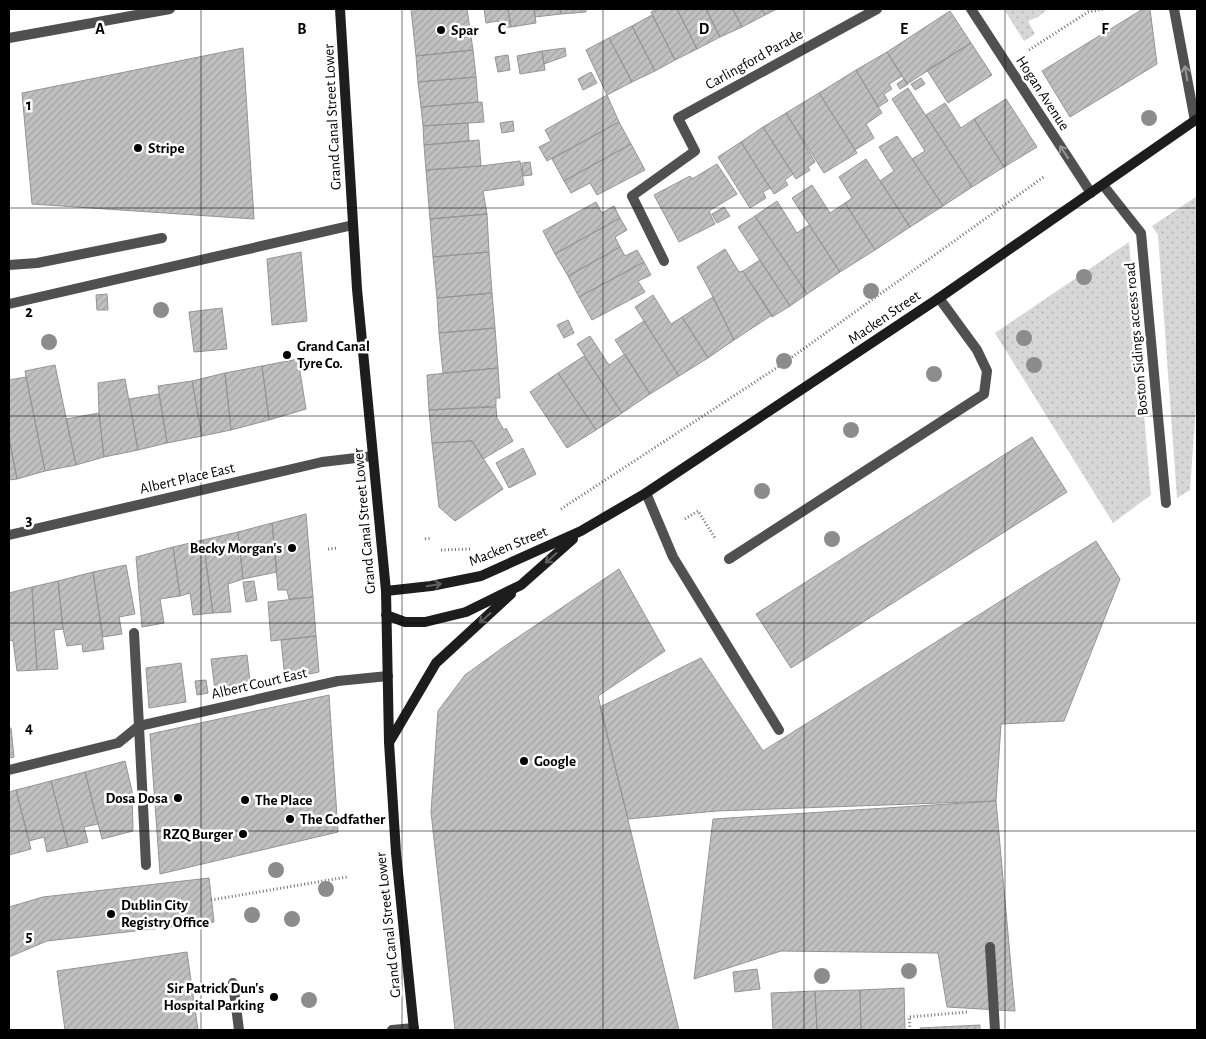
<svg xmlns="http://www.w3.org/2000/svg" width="1206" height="1039" font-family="'Alegreya Sans',sans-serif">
	<defs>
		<pattern id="green-dots" width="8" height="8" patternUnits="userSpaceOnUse" patternTransform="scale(1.25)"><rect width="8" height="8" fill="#d7d7d7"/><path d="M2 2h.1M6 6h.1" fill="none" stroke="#b7b7b7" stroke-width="1.8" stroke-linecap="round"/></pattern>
		<pattern id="building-hatch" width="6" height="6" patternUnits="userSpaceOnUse" patternTransform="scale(1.25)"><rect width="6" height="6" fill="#c0c0c0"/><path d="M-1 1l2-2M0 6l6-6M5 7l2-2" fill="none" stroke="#a3a3a3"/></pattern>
	</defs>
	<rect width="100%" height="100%" fill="#fff"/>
	<!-- green -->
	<path fill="url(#green-dots)" d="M1004 9H1048L1038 17 1028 21 1035 34 1024 41Z
		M1197 196V389L1190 490 1177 498 1158 235 1152 226Z
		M1129 242 1151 495 1113 523 995 333Z"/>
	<!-- building -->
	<path fill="url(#building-hatch)" stroke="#949494" d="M411 9H467L473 50 416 56Z
		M484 9H508L511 27 499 28 498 21 486 23Z
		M508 9H534L536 23 511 27Z
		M534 9H561V14L535 17Z
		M561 9H586V12L561 14Z
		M658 9H677L697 49 675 60 651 12Z
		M677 9H706L720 37 697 49Z
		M706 9H733L742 27 720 37Z
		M733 9H762L765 15 742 27Z
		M762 9H777L765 15Z
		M1143 9H1150L1157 64 1070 117 1042 71Z
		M950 11 971 43 907 84 887 52Z
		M652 15 675 60 655 71 632 26Z
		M632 26 655 71 632 82 609 38Z
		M609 38 632 82 607 95 586 50Z
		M971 43 992 75 948 103 927 70Z
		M243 48 254 219 32 204 22 93Z
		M565 48 566 56 544 64 542 51Z
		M473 50 476 77 418 82 416 56Z
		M542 51 545 70 520 74 517 56Z
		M887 52 902 76 889 84 892 89 884 94 888 101 878 107 856 70Z
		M508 55 510 70 498 72 495 57Z
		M856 70 882 113 866 124 874 138 855 150 819 93Z
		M591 72 597 83 583 90 578 79Z
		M476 77 478 102 421 107 418 82Z
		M921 78 925 84 915 90 911 84Z
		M904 79 908 84 900 89 897 84Z
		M908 88 972 187 943 206 912 159 925 151 892 99Z
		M819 93 857 153 824 173 786 113Z
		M607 95 619 122 547 161 539 147 551 141 545 130Z
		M1006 99 1037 147 1004 167 974 119Z
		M482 102 484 122 423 126 421 107Z
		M945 103 961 128 974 119 1004 167 972 187 926 115Z
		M786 113 815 162 808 167 810 170 796 179 763 127Z
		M513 121 514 131 502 133 500 123Z
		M619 122 631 144 564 181 552 159Z
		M468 123 469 141 424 145 423 126Z
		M763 127 793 174 785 180 788 185 774 194 741 142Z
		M897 136 943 206 910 227 880 181 894 171 879 147Z
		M479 140 481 166 426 170 424 145Z
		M741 142 770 188 763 192 766 198 750 208 718 157Z
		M631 144 645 170 597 195 590 183 571 193 564 181Z
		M866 159 910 227 875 250 845 203 852 198 839 177Z
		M520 161 524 185 483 191 487 214 430 219 426 170 481 166Z
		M530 162 532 175 523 176 522 163Z
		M717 164 737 194 709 211 715 224 679 242 654 195 690 176 692 179Z
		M812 185 830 213 845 203 875 250 840 272 792 198Z
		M777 201 797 233 809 225 840 272 807 294 755 216Z
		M596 202 602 213 614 206 620 218 555 254 543 231Z
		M724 207 730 216 717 223 712 214Z
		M487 214 489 252 433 257 430 219Z
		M755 216 807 294 790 306 738 227Z
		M620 218 627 230 615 237 620 247 568 276 555 254Z
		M620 247 625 256 637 250 644 262 579 297 568 276Z
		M725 249 739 272 743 271 772 315 734 340 713 297 697 267Z
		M301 252 307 321 272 325 267 259Z
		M489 252 492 293 437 298 433 257Z
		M760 260 790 306 772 317 743 271Z
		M644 262 651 275 638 281 645 292 592 320 579 297Z
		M492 293 495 328 439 333 437 298Z
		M107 294 108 310H97L96 295Z
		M653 295 671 324 682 317 708 358 679 376 635 307Z
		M713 297 734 340 708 358 682 317Z
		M222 308 227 349 194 352 189 312Z
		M568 320 574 333 564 338 557 325Z
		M644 321 679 376 650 394 615 340Z
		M495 328 498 368 443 373 439 333Z
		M590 336 609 365 625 354 650 394 622 413 577 344Z
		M584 356 622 413 596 430 558 373Z
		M298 359 306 409 269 420 262 366Z
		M55 365 76 465 45 471 25 371Z
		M262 366 269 420 231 430 225 373Z
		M498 368 500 398H496V406L429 410 427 375Z
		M225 373 231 430 202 436 192 381Z
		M558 373 596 430 567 448 530 392Z
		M26 377 45 471 17 479 9 438V380Z
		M125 379 138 450 104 457 99 413 98 383Z
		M192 381 202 436 167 443 158 386Z
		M159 394 167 443 138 450 129 399Z
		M496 407 497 418 504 430 506 428 513 441 483 459 472 441 432 443 429 410Z
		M99 413 104 457 76 465 66 419Z
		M1032 437 1067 492 791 668 756 614Z
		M9 438 17 479 9 480Z
		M472 441 503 489 455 521 439 507 432 443Z
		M523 448 536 474 509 488 496 463Z
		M306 514 313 597 289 599 287 590H278L272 523Z
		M272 523 277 572 243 579 238 532Z
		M238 532 243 579 228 584 231 612 213 613 203 540Z
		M203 540 213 613 193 615 190 593 180 596 173 547Z
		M1096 541 1120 579 1064 721 1001 724 996 801 717 811 628 819 600 707 701 658 763 751Z
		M173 547 180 596 160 599 164 623 142 627 136 557Z
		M126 565 135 614 119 617 122 634 103 637 93 572Z
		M619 569 665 651 598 696 679 1030H455L431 812 438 711 465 675 505 646Z
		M93 572 104 649 83 652 82 644 67 646 63 629 58 581Z
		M58 581 63 629 54 630 58 669 37 670 32 587Z
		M254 581 257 600 246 602 243 582Z
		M32 587 37 670 17 671 13 641 9 640V593Z
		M313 597 316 636 271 641 268 602Z
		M316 636 319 672 285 679 281 640Z
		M247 655 251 689 216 698 211 659Z
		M181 663 186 702 149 708 146 668Z
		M206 680 208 693 197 695 195 681Z
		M329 695 338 832 160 874 150 734Z
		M9 728H11L14 757 9 758Z
		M125 761 132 791 133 831 102 839 85 772Z
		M85 772 98 824 84 827 88 842 68 847 51 781Z
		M51 781 68 847 47 852 44 837 29 841 16 790Z
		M16 790 31 849 9 855V792Z
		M996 801 1015 1011 947 1007 938 953 781 951 694 979 713 819Z
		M209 878 214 922 47 941 9 957V907L43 897Z
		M187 952 198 1030H65L57 971Z
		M757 969 760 989 735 992 733 972Z
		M904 988 905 1030H861L860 990Z
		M860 990 861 1030H817L815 991Z
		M815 991 817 1030H773L771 993Z
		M980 1025V1030H920V1028Z"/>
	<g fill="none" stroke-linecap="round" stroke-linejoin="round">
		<!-- path -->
		<path stroke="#727272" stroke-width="3" stroke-dasharray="1 2.5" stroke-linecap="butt" d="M1029 50 1088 12 1104 9
			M561 509 781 365 1045 176
			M685 519 698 511 715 538
			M425 539 432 538
			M328 549 338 548
			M441 550 470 549
			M211 900 347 877
			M910 1030 909 1017 968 1012"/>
		<!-- lane -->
		<path stroke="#505050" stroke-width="10" d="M1103 185 1141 233 1166 503
			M9 265 37 263 162 238
			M9 304 353 225
			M646 493 673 557 779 730
			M729 559 984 394 987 371 977 350 939 298
			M134 633 139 726
			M990 947 995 1030
			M233 983 239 1030
			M392 1030 414 1028"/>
		<!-- street -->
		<path stroke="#505050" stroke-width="10" d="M971 9 1091 193
			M1174 9 1195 121
			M9 38 170 9
			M664 261 632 196 695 151 678 118 877 9
			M9 535 322 462 373 456
			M139 726 146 865
			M9 770 118 743 139 726 338 681 388 676"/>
		<!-- secondary -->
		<path stroke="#1d1d1d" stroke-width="10" d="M340 9 357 289 386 591 389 742 396 853 414 1030
			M386 591 431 586 481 576 581 531 646 493 939 298 1197 119
			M386 615 405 622H425L466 612 521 585 573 539
			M390 741 436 663 511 594"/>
	</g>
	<!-- trees -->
	<g fill="#8c8c8c">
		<circle cx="1149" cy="118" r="8"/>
		<circle cx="1084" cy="277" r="8"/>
		<circle cx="871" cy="291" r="8"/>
		<circle cx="161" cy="310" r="8"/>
		<circle cx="1024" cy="338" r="8"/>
		<circle cx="49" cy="342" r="8"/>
		<circle cx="784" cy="361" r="8"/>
		<circle cx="1034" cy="365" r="8"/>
		<circle cx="934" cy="374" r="8"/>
		<circle cx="851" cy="430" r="8"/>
		<circle cx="762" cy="491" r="8"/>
		<circle cx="832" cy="539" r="8"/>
		<circle cx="276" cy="870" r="8"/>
		<circle cx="326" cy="889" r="8"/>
		<circle cx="252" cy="915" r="8"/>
		<circle cx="292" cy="919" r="8"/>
		<circle cx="909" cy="971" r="8"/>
		<circle cx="822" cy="976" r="8"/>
		<circle cx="309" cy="1000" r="8"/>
	</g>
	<!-- one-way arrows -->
	<defs><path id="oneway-shaft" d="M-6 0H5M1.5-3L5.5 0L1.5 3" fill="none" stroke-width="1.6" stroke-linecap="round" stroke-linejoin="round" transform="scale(1.25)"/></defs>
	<g stroke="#969696">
		<use href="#oneway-shaft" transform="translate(1186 73) rotate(-100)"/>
		<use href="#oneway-shaft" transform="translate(1064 152) rotate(-123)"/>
	</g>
	<g stroke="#616161">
		<use href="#oneway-shaft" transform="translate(551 558) rotate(138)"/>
		<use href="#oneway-shaft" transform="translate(434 585) rotate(-10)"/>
		<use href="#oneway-shaft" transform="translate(485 618) rotate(138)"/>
	</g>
	<!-- grid -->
	<path fill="none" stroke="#000" stroke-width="1" stroke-opacity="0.55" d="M201 9V1030M402 9V1030M603 9V1030M804 9V1030M1005 9V1030M9 208H1197M9 416H1197M9 623H1197M9 831H1197"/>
	<!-- markers -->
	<g fill="#000" stroke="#fff" stroke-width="2">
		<circle cx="441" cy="30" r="5"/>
		<circle cx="138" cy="148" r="5"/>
		<circle cx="287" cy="355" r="5"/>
		<circle cx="292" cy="548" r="5"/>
		<circle cx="524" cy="761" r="5"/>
		<circle cx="178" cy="798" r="5"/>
		<circle cx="245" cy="800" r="5"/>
		<circle cx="290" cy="819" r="5"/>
		<circle cx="243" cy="834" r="5"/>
		<circle cx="111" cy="914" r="5"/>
		<circle cx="274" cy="997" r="5"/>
	</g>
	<g text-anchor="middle" stroke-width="5" stroke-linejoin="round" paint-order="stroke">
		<!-- poi labels -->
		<g font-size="15" font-weight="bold" fill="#000" stroke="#fff" text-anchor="start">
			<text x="451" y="35">Spar</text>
			<text x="148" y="153">Stripe</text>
			<text x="297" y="351">Grand Canal<tspan x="297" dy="17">Tyre Co.</tspan></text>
			<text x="282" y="553" text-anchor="end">Becky Morgan's</text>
			<text x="534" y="766">Google</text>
			<text x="168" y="803" text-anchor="end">Dosa Dosa</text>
			<text x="255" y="805">The Place</text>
			<text x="300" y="824">The Codfather</text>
			<text x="233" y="839" text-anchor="end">RZQ Burger</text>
			<text x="121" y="910">Dublin City<tspan x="121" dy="17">Registry Office</tspan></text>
			<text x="264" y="993" text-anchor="end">Sir Patrick Dun's<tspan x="264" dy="17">Hospital Parking</tspan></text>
		</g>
		<!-- street labels -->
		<g font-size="15" fill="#000" stroke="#fff">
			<text transform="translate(754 59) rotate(-29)" y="5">Carlingford Parade</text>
			<text transform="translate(1043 93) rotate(57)" y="5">Hogan Avenue</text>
			<text transform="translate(332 117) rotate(-93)" y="5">Grand Canal Street Lower</text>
			<text transform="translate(884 317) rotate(-34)" y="5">Macken Street</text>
			<text transform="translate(1136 339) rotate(-95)" y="5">Boston Sidings access road</text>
			<text transform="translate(187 478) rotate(-13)" y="5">Albert Place East</text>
			<text transform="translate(364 521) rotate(-95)" y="5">Grand Canal Street Lower</text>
			<text transform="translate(508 546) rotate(-22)" y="5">Macken Street</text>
			<text transform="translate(259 683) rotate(-13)" y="5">Albert Court East</text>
			<text transform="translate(388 925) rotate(-96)" y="5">Grand Canal Street Lower</text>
		</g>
	</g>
	<g font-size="16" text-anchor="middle" font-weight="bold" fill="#000" stroke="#fff" stroke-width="5" stroke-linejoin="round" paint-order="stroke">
		<text x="100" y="34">A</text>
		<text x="302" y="34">B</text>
		<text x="502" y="34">C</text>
		<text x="704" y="34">D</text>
		<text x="904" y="34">E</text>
		<text x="1105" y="34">F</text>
		<text x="29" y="110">1</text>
		<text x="29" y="317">2</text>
		<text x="29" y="525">3</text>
		<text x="29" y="733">4</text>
		<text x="29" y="941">5</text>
	</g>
	<!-- border -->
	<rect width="1206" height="1039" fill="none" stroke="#000000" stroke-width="20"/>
</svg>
